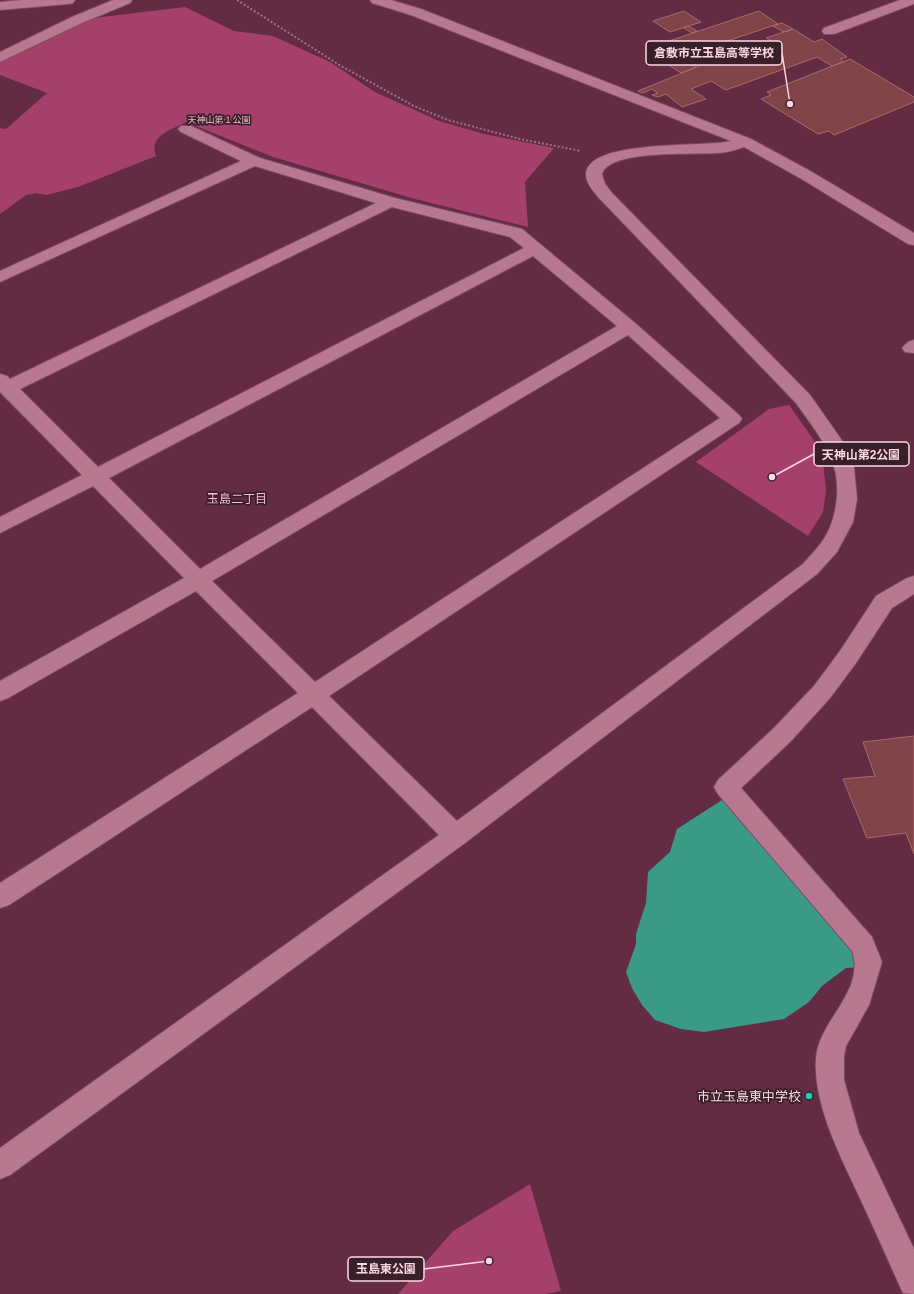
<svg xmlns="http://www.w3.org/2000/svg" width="914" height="1294" font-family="Helvetica,'Noto Sans JP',sans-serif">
	<rect width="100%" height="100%" fill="#632c42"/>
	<!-- green -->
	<path fill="#a4406b" d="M185 7 234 31 273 36 330 62 375 92 439 121 484 134 554 148 525 182 528 227 415 199 273 157 186 122C172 130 148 135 156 156L78 187 46 195 37 193 26 195 0 214V128L6 129 47 93 0 75V60L77 20Z
		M789 405 813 439 823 461 826 491 823 512 808 536 696 462 769 409Z
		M530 1184 561 1291 546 1294H398L453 1231Z"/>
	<!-- water -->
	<path fill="#3b9a86" d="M726 799 857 949 863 967 846 968 822 986 809 1002 784 1019 704 1032 681 1029 655 1020 642 1005 632 988 626 972 636 944V934L646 903 648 872 670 852 677 829 722 800Z"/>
	<!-- building -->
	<path fill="#804347" stroke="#ab6a6d" d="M684 11 701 22 670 32 653 21Z
		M759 11 778 24 664 62 661 60 664 59 648 48Z
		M782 23 793 29 784 32 773 26Z
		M688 26 697 31 692 33 684 28Z
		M793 29 814 42 822 39 847 57 840 59 844 62 832 66 817 57 726 90 711 81 691 89 706 99 682 107 666 94 658 97 652 95 658 93 652 89 643 93 638 91 736 51 750 59 782 48 766 38Z
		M679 56 696 67 681 73 664 62Z
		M850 59 914 97V102L834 135 829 131 818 134 761 99 771 95 767 92Z
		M914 736V854L906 833 867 838 843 779 875 776 863 742Z"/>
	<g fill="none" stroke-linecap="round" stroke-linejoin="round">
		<defs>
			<path id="street" d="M22 0H75L73 3 68 4 0 10V2Z
				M113 0H132L130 3 82 23 0 62V52L72 17Z
				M370 0H391L421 9 751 139 812 172 914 233V245L908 244 800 178 744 147C735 150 726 153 717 153 695 155 609 149 602 174L605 184 612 193 810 395 841 439 854 467 857 499 853 522 837 552 817 574 465 843 10 1175 0 1179V1148L439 835 312 707 9 905 0 908V883L298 693 196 591 8 698 0 701V681L184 578 93 486 0 533V517L82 475 0 392V374L7 376 10 379 376 203 255 166 0 282V271L241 161 181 132 178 129 181 126H191L260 158 395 198 522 229 635 323 739 415 742 419 739 423 329 696 457 821 803 564C809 557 816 550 821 543 836 524 841 490 834 467 827 443 810 423 796 403L600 199C595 193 587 185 586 176 584 138 706 148 731 141L411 15 372 3ZM392 207 510 237 524 248 98 467 20 389ZM533 256 617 326 200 569 109 478ZM628 335 720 418 315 682 212 581Z
				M900 0H914V4L834 34H824L822 31 824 28Z
				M914 340V353L905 352 902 348 908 342Z
				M914 576V594L892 608 856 663 830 698 790 742 741 788 872 937 882 962 869 1005 846 1046 844 1056V1080L859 1133 914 1249V1294L903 1293C888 1260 874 1228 859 1196 840 1155 813 1104 816 1058 819 1020 866 991 852 951L718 794 714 787 718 780 774 728 814 686 840 651 876 596 907 578Z"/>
		</defs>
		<!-- street casing -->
		<use href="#street" stroke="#7c4c60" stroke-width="2"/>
		<!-- path -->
		<path stroke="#a07183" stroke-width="2" stroke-dasharray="2 2" stroke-linecap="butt" d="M237 0 341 66 414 106 448 120 520 139 581 151"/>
		<!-- street -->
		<use href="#street" fill="#b8788f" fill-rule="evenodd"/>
	</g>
	<!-- markers -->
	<circle fill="#0dd5b5" stroke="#381f28" stroke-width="1.5" cx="809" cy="1096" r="4"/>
	<g text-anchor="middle" stroke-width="3.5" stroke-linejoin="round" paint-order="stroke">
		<!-- far-park labels -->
		<g font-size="9" fill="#f8bbd0" stroke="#381f28">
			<text x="219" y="123">天神山第１公園</text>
		</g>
		<!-- neighbourhood labels -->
		<g font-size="12" fill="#febad2" stroke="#381f28">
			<text x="237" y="503">玉島二丁目</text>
		</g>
		<!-- near-poi labels -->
		<g font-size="13" fill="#fbd7e3" stroke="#381f28" text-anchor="end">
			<text x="801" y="1101">市立玉島東中学校</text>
		</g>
	</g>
	<!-- callouts -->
	<path fill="none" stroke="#fbd7e3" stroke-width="1.5" d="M790 104L782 53M772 477L814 454M489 1261L424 1269"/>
	<g fill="#fbd7e3" stroke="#381f28" stroke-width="1.5">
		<circle cx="790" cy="104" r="4"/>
		<circle cx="772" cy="477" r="4"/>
		<circle cx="489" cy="1261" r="4"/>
	</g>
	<g fill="#381f28" stroke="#fbd7e3" stroke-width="1.5">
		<rect x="646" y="41" width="136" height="24" rx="4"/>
		<rect x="814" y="442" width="95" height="24" rx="4"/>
		<rect x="348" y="1257" width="76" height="24" rx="4"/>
	</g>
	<g font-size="12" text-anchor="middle" font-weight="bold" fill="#fbd7e3">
		<text x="714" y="57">倉敷市立玉島高等学校</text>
		<text x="861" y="459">天神山第2公園</text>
		<text x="386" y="1273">玉島東公園</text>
	</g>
</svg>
